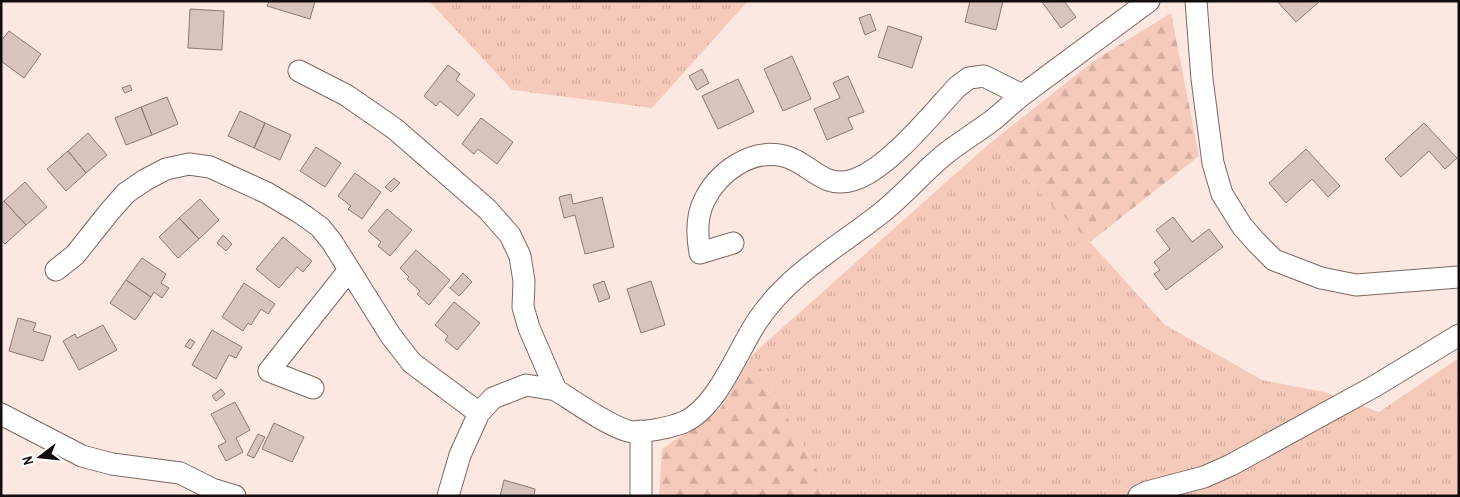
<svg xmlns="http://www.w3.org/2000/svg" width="1460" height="497" font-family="'Archivo Narrow',sans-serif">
	<defs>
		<pattern id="grass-tufts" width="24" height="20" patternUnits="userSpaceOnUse" patternTransform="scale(1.25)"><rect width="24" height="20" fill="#f6cabb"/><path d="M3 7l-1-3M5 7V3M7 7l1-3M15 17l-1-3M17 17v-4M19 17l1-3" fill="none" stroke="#d2ac9f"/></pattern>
		<pattern id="forest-firs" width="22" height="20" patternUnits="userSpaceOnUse" patternTransform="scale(1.25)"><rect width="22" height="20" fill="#f6cabb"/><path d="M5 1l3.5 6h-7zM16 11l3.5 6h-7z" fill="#d2ac9f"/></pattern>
	</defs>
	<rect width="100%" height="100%" fill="#fde8e1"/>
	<!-- grass -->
	<path fill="url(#grass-tufts)" d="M429 1H748L652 108 512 90Z
		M990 143 1090 242 1165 325 1262 380 1324 392 1379 412 1459 358V496H831L753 354Z"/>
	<!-- forest -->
	<path fill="url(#forest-firs)" d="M1171 13 1199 156 1090 242 990 143 1095 60Z
		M753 354 831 496H659L662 449 720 409Z"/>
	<!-- building -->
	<path fill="#d8c4bd" stroke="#8b7973" d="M269 1H315L310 19 267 6Z
		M970 1H1003L996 30 965 22Z
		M1064 1 1076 17 1061 28 1042 2Z
		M1277 1H1320L1296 22Z
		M190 9 224 11 222 50 188 48Z
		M870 14 876 30 865 35 859 18Z
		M888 26 922 37 912 68 878 57Z
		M9 31 41 54 24 78 1 61V41Z
		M792 56 811 99 783 111 764 69Z
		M448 65 460 74 456 80 475 95 458 116 440 101 436 106 424 96Z
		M702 69 709 83 697 90 689 76Z
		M848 76 864 112 848 118 853 129 827 140 814 109 840 98 833 83Z
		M738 79 754 112 718 129 702 96Z
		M130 85 132 90 125 93 122 88Z
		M167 97 178 124 152 135 141 107Z
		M141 107 152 135 126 145 115 118Z
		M240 111 265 123 254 148 228 136Z
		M481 118 513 142 497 164 478 149 474 154 462 144Z
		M265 123 291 135 280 160 254 148Z
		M1424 123 1457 158 1445 169 1429 151 1401 177 1385 159Z
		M88 133 107 155 86 173 68 151Z
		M316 147 341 163 325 187 300 171Z
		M1306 149 1340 186 1328 197 1312 179 1286 203 1269 183Z
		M68 151 86 173 66 191 47 169Z
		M355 173 381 192 362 219 348 209 351 206 338 196Z
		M394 178 400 183 391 192 385 187Z
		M25 182 47 207 26 225 4 201Z
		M571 194 573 204 602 197 614 247 585 254 575 215 564 218 559 197Z
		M200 199 219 220 199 239 179 218Z
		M4 201 26 225 5 244 1 240V204Z
		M387 209 412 230 390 256 378 246 381 242 368 231Z
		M1173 217 1192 242 1209 229 1223 247 1166 290 1154 274 1160 270 1154 262 1170 249 1156 230Z
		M179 218 199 239 178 258 159 237Z
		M223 235 232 244 226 251 217 243Z
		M283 237 312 261 303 272 297 267 279 288 256 269Z
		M416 250 450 280 429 305 417 294 420 291 407 279 409 277 400 268Z
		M142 258 166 274 161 283 169 288 162 298 154 292 151 297 126 280Z
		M463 273 472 282 459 296 450 288Z
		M126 280 151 297 135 320 110 303Z
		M604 281 610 298 599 302 593 285Z
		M651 281 665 325 641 333 627 289Z
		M244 283 275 304 268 314 261 309 251 325 248 323 243 331 222 317Z
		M454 302 480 323 457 350 445 340 448 336 435 325Z
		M18 318 36 323 33 331 51 336 43 361 9 351Z
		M103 325 117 350 79 370 63 341 75 334 77 338Z
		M212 330 242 347 236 358 229 355 216 379 192 365Z
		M190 339 195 342 190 349 185 346Z
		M221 389 225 394 216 401 212 396Z
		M235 402 250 430 236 438 243 452 226 461 218 446 226 442 211 414Z
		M274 423 304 437 292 462 262 449Z
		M258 434 265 437 254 458 247 455Z
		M504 480 535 489 534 496H500Z"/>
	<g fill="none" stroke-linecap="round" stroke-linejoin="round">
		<defs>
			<path id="minor" d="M1196 1 1202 79 1213 163 1222 194 1242 226 1256 242 1274 260 1321 278 1356 285 1459 277
				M299 71 346 95 395 129 487 209 510 235 520 256 524 281 523 307 529 328 556 390 526 385 493 398 479 413 460 455 448 496
				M733 243 700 253C697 236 696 217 704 201 718 172 751 148 784 156 810 162 822 190 853 180 887 170 932 114 957 87L969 78 984 76 1022 95
				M56 270 75 255 110 211 126 193 145 180 166 169 189 164 210 167 267 193 299 212 320 227 332 242 391 336 412 363 479 413
				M313 388 269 371 349 270
				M556 390C575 402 607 425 628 431 641 434 672 427 684 422 718 407 738 349 758 320 789 274 838 247 880 214 903 196 922 173 944 155 960 142 977 132 993 120 1003 112 1012 103 1022 95L1149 1
				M1 414 82 456 112 464 180 473 212 489 235 496
				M641 431V496
				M1139 496 1147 492 1204 477 1231 465 1375 386 1459 335"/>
		</defs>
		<!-- minor casing -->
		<use href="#minor" stroke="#7a6862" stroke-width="23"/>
		<!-- minor -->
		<use href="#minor" stroke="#fff" stroke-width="21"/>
	</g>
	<!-- border -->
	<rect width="1460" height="497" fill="none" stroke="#120c0a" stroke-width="5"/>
	<!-- north arrow -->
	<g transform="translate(40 457) rotate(254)" stroke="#ffffff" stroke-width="4" paint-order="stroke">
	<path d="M0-4L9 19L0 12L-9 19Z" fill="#120c0a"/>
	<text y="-8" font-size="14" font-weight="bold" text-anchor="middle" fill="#120c0a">N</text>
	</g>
</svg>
